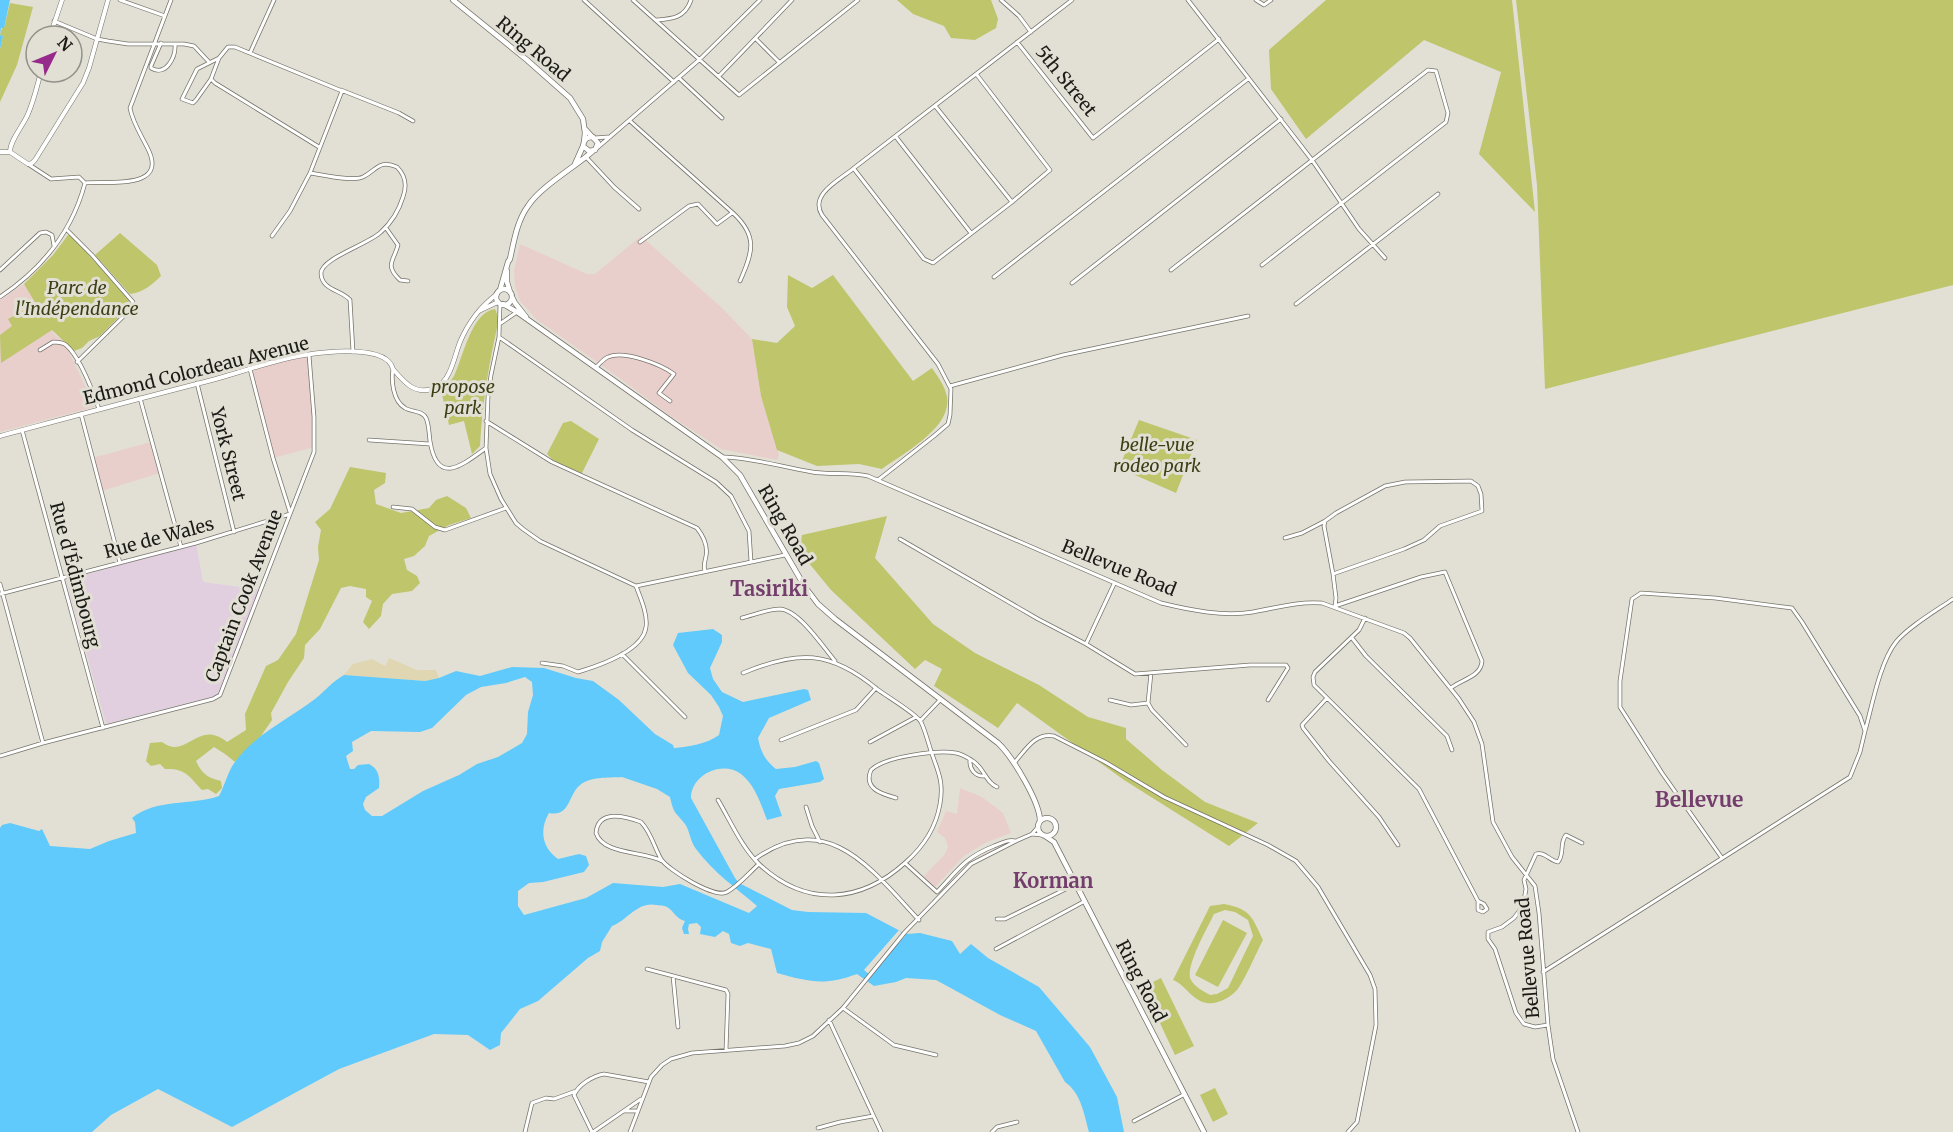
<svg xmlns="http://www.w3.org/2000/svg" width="1953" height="1132" font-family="Merriweather,serif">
	<rect width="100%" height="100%" fill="#e2e0d5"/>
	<!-- education -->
	<path fill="#e9cfcc" d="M641 236 722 308 752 339 761 396 779 455 777 460 721 449 669 415 618 377 536 319 520 301 515 286 514 270 520 244 587 274H595Z
		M24 284 55 335 63 341 68 350 93 402 94 407 0 432V300Z
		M309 355 315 447 273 458 250 369Z
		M151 442 160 473 102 491 92 458Z
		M960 788 982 797 1003 813 1011 833 985 843 964 856 935 887 924 876 945 854 948 847 945 838 937 832 946 811 957 814Z"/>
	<!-- medical -->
	<path fill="#e1cfe0" d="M196 543 203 582 261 590 220 691 215 696 106 724 66 580Z"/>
	<!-- green -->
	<path fill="#bec56b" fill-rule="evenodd" d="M897 0H991L998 19 996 28 975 40 951 38 944 26 913 14Z
		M1326 0H1512L1535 212 1479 154 1501 72 1424 40 1306 139 1271 89 1269 50Z
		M1516 0H1953V285L1545 389 1537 185Z
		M10 3 33 7 17 65 0 102V49L3 36 0 35 2 28H4Z
		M120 233 157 265 161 276C153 284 142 293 130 294L95 255Z
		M68 235H71L129 300 127 309 100 336 89 341 82 348 74 351 52 330 1 363 0 335 12 326 8 319 36 304 24 284 53 255Z
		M788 275 812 288 833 275 913 381 932 368C938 377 945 386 947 397 952 428 903 453 882 469L859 464 817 466 777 450 761 396 752 339 777 343 795 326 787 307Z
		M495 309C500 318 497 328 495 337 487 375 482 408 480 446L472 454 464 421 449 425 441 390C446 386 450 382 454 376 463 358 471 312 495 309Z
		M1139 420 1197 440 1176 493 1119 468Z
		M571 421 599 439 581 475 553 460 547 454 563 423Z
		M350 467 386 473 385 483 374 490 376 504 401 513 429 508 436 500 447 496 466 508 471 518 449 525 429 536 425 546 414 556 404 559 407 570 417 576 420 583 412 591 392 594 383 604 381 616 369 629 363 622 372 601 366 597V589L350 586 341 588 320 629 305 645 304 658 288 682 271 713 272 720 261 736 235 762 225 754 214 747 196 761C202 774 208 778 221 781L222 788 216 794 208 789 202 790C189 776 185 768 165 769L160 764 151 766 146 761 150 743 162 742C186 761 198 718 227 742L246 730 245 714 266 666 278 660 296 634 319 560 318 547 321 530 315 522 330 509Z
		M887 516 875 558 933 624 975 653 1039 685 1088 717 1126 728V739L1162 770 1205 802 1258 823 1229 846 1124 780 1017 703 998 728 934 686 942 669 925 660 915 669 831 590 799 551 802 535Z
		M1224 904C1251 909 1252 917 1263 940 1256 953 1245 980 1237 990 1231 997 1217 1005 1207 1003 1192 1001 1186 985 1173 980L1210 906ZM1225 910 1235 912 1248 920 1253 936 1228 988 1217 994 1210 995C1203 991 1195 987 1191 980 1184 968 1208 927 1214 914Z
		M1223 920 1247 933 1218 987 1195 975Z
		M1161 978 1194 1046 1175 1055 1143 987Z
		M1215 1088 1228 1114 1213 1122 1200 1095Z"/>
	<!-- sand -->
	<path fill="#e0d6b1" d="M389 658 417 670H436L439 678 425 681 344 675 353 664 372 659 385 666Z"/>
	<!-- water -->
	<path fill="#5fcafb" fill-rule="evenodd" d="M0 0H10L4 28H1L0 35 3 36 0 49Z
		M713 629 722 635V642L710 668 713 679 722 692 743 702 804 689 808 690 811 700 769 718 758 738C761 752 764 759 776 769L795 767 816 761 819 763 824 779 820 782 779 789 775 796 782 816 767 820C761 804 755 785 741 774 722 760 691 775 691 798L735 878 739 883 792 910 808 912 866 913 906 934 920 933 952 941 960 954 971 944 988 958 1039 987 1090 1047 1117 1097 1124 1132H1089C1084 1114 1081 1093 1065 1082L1036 1031 1000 1015 936 980 906 978 896 982 874 986 857 974C824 986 810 982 777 973L771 949 748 943 740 946 731 943 729 934 723 931 715 937 700 934 701 927 697 923 689 924 688 929 689 934H684L682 928 685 921C676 919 674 911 667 907 664 905 660 906 657 905 637 901 628 920 612 926L602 942 600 951 588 958 538 1001 520 1009 501 1033 500 1045 490 1050 468 1035 434 1034 339 1069 232 1127 158 1089 111 1115 92 1132H0V828L2 825 10 823 39 831 42 829 50 846 90 849 109 841 136 833 135 822 132 818C157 798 190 806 219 796 225 785 228 771 235 762 255 734 289 719 315 699 325 691 333 681 344 675L425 681 439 678 456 671 480 676 512 667 544 668 576 678 593 681 619 700 655 734 673 745 674 748C688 747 707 744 719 735L723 716 719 707 711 695 688 673 673 645 678 633ZM525 677 532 682 533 695 528 712 527 734 522 743 498 757 477 764 459 775 423 791 382 816H372L365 810 363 804 366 797 379 788C380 778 379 769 369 764L358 765 354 769H350L346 756 353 751 352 742 371 731 420 732 432 728 466 695 481 687 506 683ZM622 777 657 789 670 797C674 815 675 811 685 824 690 831 690 841 696 849 713 872 736 888 757 906L749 913 680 884 663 887 613 883 586 898 524 915 518 906V891L529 883 543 882 584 872 589 865 586 856 579 854 558 859C542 848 539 830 549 813 570 817 568 796 579 786 589 776 609 778 622 777Z"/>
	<!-- pier -->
	<path fill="#e2e0d5" d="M899 930 905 936 870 975 864 970Z"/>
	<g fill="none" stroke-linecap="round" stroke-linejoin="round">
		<defs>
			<path id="minor" d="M120 0 165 16
				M584 0 674 82
				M633 0 739 95 858 0
				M1001 0 1019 16 1031 32
				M1188 0 1312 160 1359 229 1385 258
				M1256 0 1264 5 1271 0
				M656 20C672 19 685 18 691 0
				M54 21 97 39 108 41 128 44H184L194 46 209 62
				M756 39 779 62
				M1017 42 1093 138 1219 39
				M161 43 151 66V68C166 77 176 57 175 44
				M250 53 274 0
				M219 58 211 79 196 100 193 103 182 99 197 69 219 58 228 47H235L342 91 310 173C323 175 352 182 363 177 377 170 379 159 397 167 406 176 407 186 403 197 399 210 391 223 381 232 369 244 322 258 321 273 321 290 342 290 350 300L353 352
				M719 76 792 0
				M679 78 722 118
				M211 79 215 83 319 147
				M341 90 399 113 413 121
				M936 107 1012 202
				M630 121 733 213C758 236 753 252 740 281
				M896 137 971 233
				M594 138 608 137
				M597 148 699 60 760 0
				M586 157 614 187 639 209
				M28 164 51 179 79 177 85 183C110 181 170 190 147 147 141 135 132 121 130 108L171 0
				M854 169 924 259 933 263 1012 202 1050 170 977 75
				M386 228 398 245C394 261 384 265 400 280L408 281
				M66 229 92 255 133 302 130 310 77 362
				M272 236 290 211 310 173
				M640 242 689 206 698 204 717 224 732 213
				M0 270 40 233 46 232 52 235 54 246
				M1171 270 1428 70 1436 71 1448 113 1446 122 1262 265
				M994 277 1248 79
				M1072 283 1281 119
				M0 297C42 269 72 232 85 183
				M500 304 499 337 491 375 488 397 486 448 490 474 501 499 516 523 523 529 540 541 636 586 785 555
				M1296 304 1438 194
				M501 323 517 312
				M499 337 632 430 716 482 731 496 749 531 751 562
				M40 350 53 342C58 342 62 342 66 345 80 357 93 392 99 409
				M596 367C600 364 603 359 608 357 624 350 660 364 674 374L659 393 670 401
				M250 369 273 458 290 512
				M393 369C391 381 393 401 405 408 411 412 422 410 426 418 429 424 429 434 430 441 437 485 460 467 486 448
				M197 383 234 532
				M950 386 1063 355 1248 316
				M140 398 181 547
				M81 414 120 563
				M486 421 552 462 697 528C704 537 708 546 706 556 705 562 703 565 705 571
				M22 430 103 728
				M369 440 430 444
				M724 457C754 458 782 467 812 472 830 475 849 472 868 476L1161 603C1190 610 1223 617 1253 612 1276 608 1298 601 1322 603L1404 633 1410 638 1459 699 1474 722 1482 744 1493 822 1512 857 1535 886 1539 913 1548 1025 1553 1059 1578 1132
				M878 480 934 436 948 424 950 415 951 389 938 364 822 215C809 194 840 180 854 168L1072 0
				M393 507 412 509 435 527 445 530 506 508
				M1325 521 1336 513 1385 486 1405 482 1471 481 1478 486 1481 494 1482 511 1440 526 1424 540 1404 549 1333 574 1336 598 1335 606 1421 577 1445 572 1482 661C1481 677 1462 679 1451 688
				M1285 538 1302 533 1325 521 1324 526 1333 574
				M900 539 1038 619 1086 644 1135 674 1250 665H1286L1288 668 1268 700
				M0 584 43 743
				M0 594 196 543 290 514
				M742 618C754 615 768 609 780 609 799 610 823 647 835 661
				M1365 618 1359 630 1315 672 1313 677 1314 685 1419 789 1478 901 1484 904 1487 909 1483 912 1478 910V901
				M1352 638 1366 656 1447 736 1452 750
				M1086 644 1114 584
				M622 654 685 717
				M542 663 563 666 578 672C598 666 643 651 646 627 648 614 640 597 636 586
				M1327 698 1302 725 1303 728 1329 761 1379 817 1398 845
				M1110 700 1131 705 1148 703 1151 673
				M1148 703 1152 710 1186 745
				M921 720 940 700
				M1865 731C1872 706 1880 662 1896 642 1908 627 1937 610 1953 599
				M781 740 856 710 876 688
				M870 742 916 717
				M0 756 43 743 213 699 220 695 314 452V417L309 355
				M970 759C969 769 975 777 985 776
				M1014 763C1025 751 1035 732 1054 736L1105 762 1164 797 1268 845 1296 861 1318 887 1370 975 1375 989 1376 1025 1357 1122 1348 1132
				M896 798C882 794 863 789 871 770 885 756 938 750 956 753 962 754 968 758 973 761 985 769 985 782 997 787
				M718 800C731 822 742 848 760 865 807 908 861 903 906 862 924 846 936 828 940 804 944 781 938 772 931 751 928 742 925 730 921 722 917 714 886 696 877 689 830 650 798 650 743 673
				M806 807 812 826 820 842
				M1032 834 1038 827
				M755 859C828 807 873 871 919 920
				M662 861C644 851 603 855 596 833 598 809 625 816 641 822 651 832 654 847 661 859 668 870 715 899 727 892 738 886 749 873 759 864
				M905 863 937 892C958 870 964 858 994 846 1003 843 1007 839 1016 841
				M997 919H1005L1076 884
				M996 949 1085 901
				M647 969 726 990 728 994 726 1050
				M1543 972 1850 777 1860 752 1865 731 1860 716 1802 622 1792 608 1715 598 1641 593 1632 599 1620 681V707L1662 773 1722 858
				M673 976 678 1027
				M843 1008 894 1045 936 1055
				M829 1020 881 1132
				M1548 1025 1535 1027 1524 1024 1516 1013 1495 949 1488 939V932L1502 927 1514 918 1523 906 1526 889 1524 880 1536 854C1544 851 1550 861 1558 862 1565 854 1559 843 1566 835L1582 843
				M624 1111H638
				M1134 1121 1185 1094
				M818 1128 840 1122 873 1116
				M525 1132 532 1103 546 1098 554 1099 576 1091
				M592 1132 574 1095C579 1084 593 1076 604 1074L649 1082
				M593 1132 641 1099
				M630 1132 651 1077 662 1065 671 1059 692 1053 785 1046 799 1043 813 1036 843 1008 905 932 971 864 1016 841 1032 834 1042 835
				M992 1132 997 1127 1017 1122"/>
			<path id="tertiary" d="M50 36 62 0
				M0 152H10L28 164 32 163 35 160 83 83 89 68 108 0
				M10 152C10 140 23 126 28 114 34 100 37 86 41 72
				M479 311 498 302
				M0 436C71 417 141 398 212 380 242 372 273 360 305 355 324 352 387 344 393 369 398 375 403 381 410 386 424 395 442 389 449 373 454 363 456 352 460 342 468 323 481 306 497 294"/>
			<path id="secondary" d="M453 0 527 60 570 98 583 119 585 133 584 142
				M585 129 598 143 595 150 589 151 583 146C584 140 586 137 593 137
				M575 164 583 146
				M507 271V282L510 292
				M496 297a8 8 0 1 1 16 0a8 8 0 1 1-16 0Z
				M500 290 508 262 510 259C514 241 517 221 528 206 540 187 575 167 593 151
				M512 297 515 303 526 317
				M503 304 517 312 722 457 740 475 805 587 818 604 835 619 998 743C1012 756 1040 802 1040 821
				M1038 827a9 9 0 1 1 18 0a9 9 0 1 1-18 0Z
				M1045 836 1054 842 1204 1132"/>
		</defs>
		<!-- minor casing -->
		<use href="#minor" stroke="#76746a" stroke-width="4.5"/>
		<!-- tertiary casing -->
		<use href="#tertiary" stroke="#76746a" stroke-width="5"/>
		<!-- secondary casing -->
		<use href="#secondary" stroke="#76746a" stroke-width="6"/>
		<!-- minor -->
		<use href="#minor" stroke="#fff" stroke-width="3"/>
		<!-- tertiary -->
		<use href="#tertiary" stroke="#fff" stroke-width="4"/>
		<!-- secondary -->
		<use href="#secondary" stroke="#fff" stroke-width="4.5"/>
	</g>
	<g text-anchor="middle" stroke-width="6" stroke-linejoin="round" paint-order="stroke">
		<!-- street labels -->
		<g font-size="18" fill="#1b1a16" stroke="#e2e0d5">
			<text transform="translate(533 49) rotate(40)" y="6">Ring Road</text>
			<text transform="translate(1066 81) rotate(51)" y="6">5th Street</text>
			<text transform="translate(196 371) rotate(-14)" y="6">Edmond Colordeau Avenue</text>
			<text transform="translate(228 454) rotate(76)" y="6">York Street</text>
			<text transform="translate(785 525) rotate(60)" y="6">Ring Road</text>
			<text transform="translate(159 538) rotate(-15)" y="6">Rue de Wales</text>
			<text transform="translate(1119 568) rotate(22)" y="6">Bellevue Road</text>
			<text transform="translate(75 575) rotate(75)" y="6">Rue d'Édimbourg</text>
			<text transform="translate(244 596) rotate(-69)" y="6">Captain Cook Avenue</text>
			<text transform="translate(1528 958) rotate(-95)" y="6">Bellevue Road</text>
			<text transform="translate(1141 981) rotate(63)" y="6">Ring Road</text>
		</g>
		<!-- park labels -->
		<g font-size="18" font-style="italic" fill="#3c3f16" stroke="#e2e0d5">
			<text x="77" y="294">Parc de<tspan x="77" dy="21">l'Indépendance</tspan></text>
			<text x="463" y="393">propose<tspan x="463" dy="21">park</tspan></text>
			<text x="1157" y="451">belle-vue<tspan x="1157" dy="21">rodeo park</tspan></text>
		</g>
		<!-- neighbourhood labels -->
		<g font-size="20" font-weight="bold" fill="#733d6c" stroke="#e2e0d5">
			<text x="769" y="596">Tasiriki</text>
			<text x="1053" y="888">Korman</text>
		</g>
		<!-- quarter labels -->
		<g font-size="21" font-weight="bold" fill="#733d6c" stroke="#e2e0d5">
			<text x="1699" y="807">Bellevue</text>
		</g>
	</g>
	<!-- north arrow -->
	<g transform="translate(54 54) rotate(47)"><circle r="28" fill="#e2e0d5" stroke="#929189" stroke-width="1.5"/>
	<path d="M0-4.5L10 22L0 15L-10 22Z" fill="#962b8c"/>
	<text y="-9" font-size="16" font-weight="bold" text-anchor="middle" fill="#1b1a16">N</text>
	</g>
</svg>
